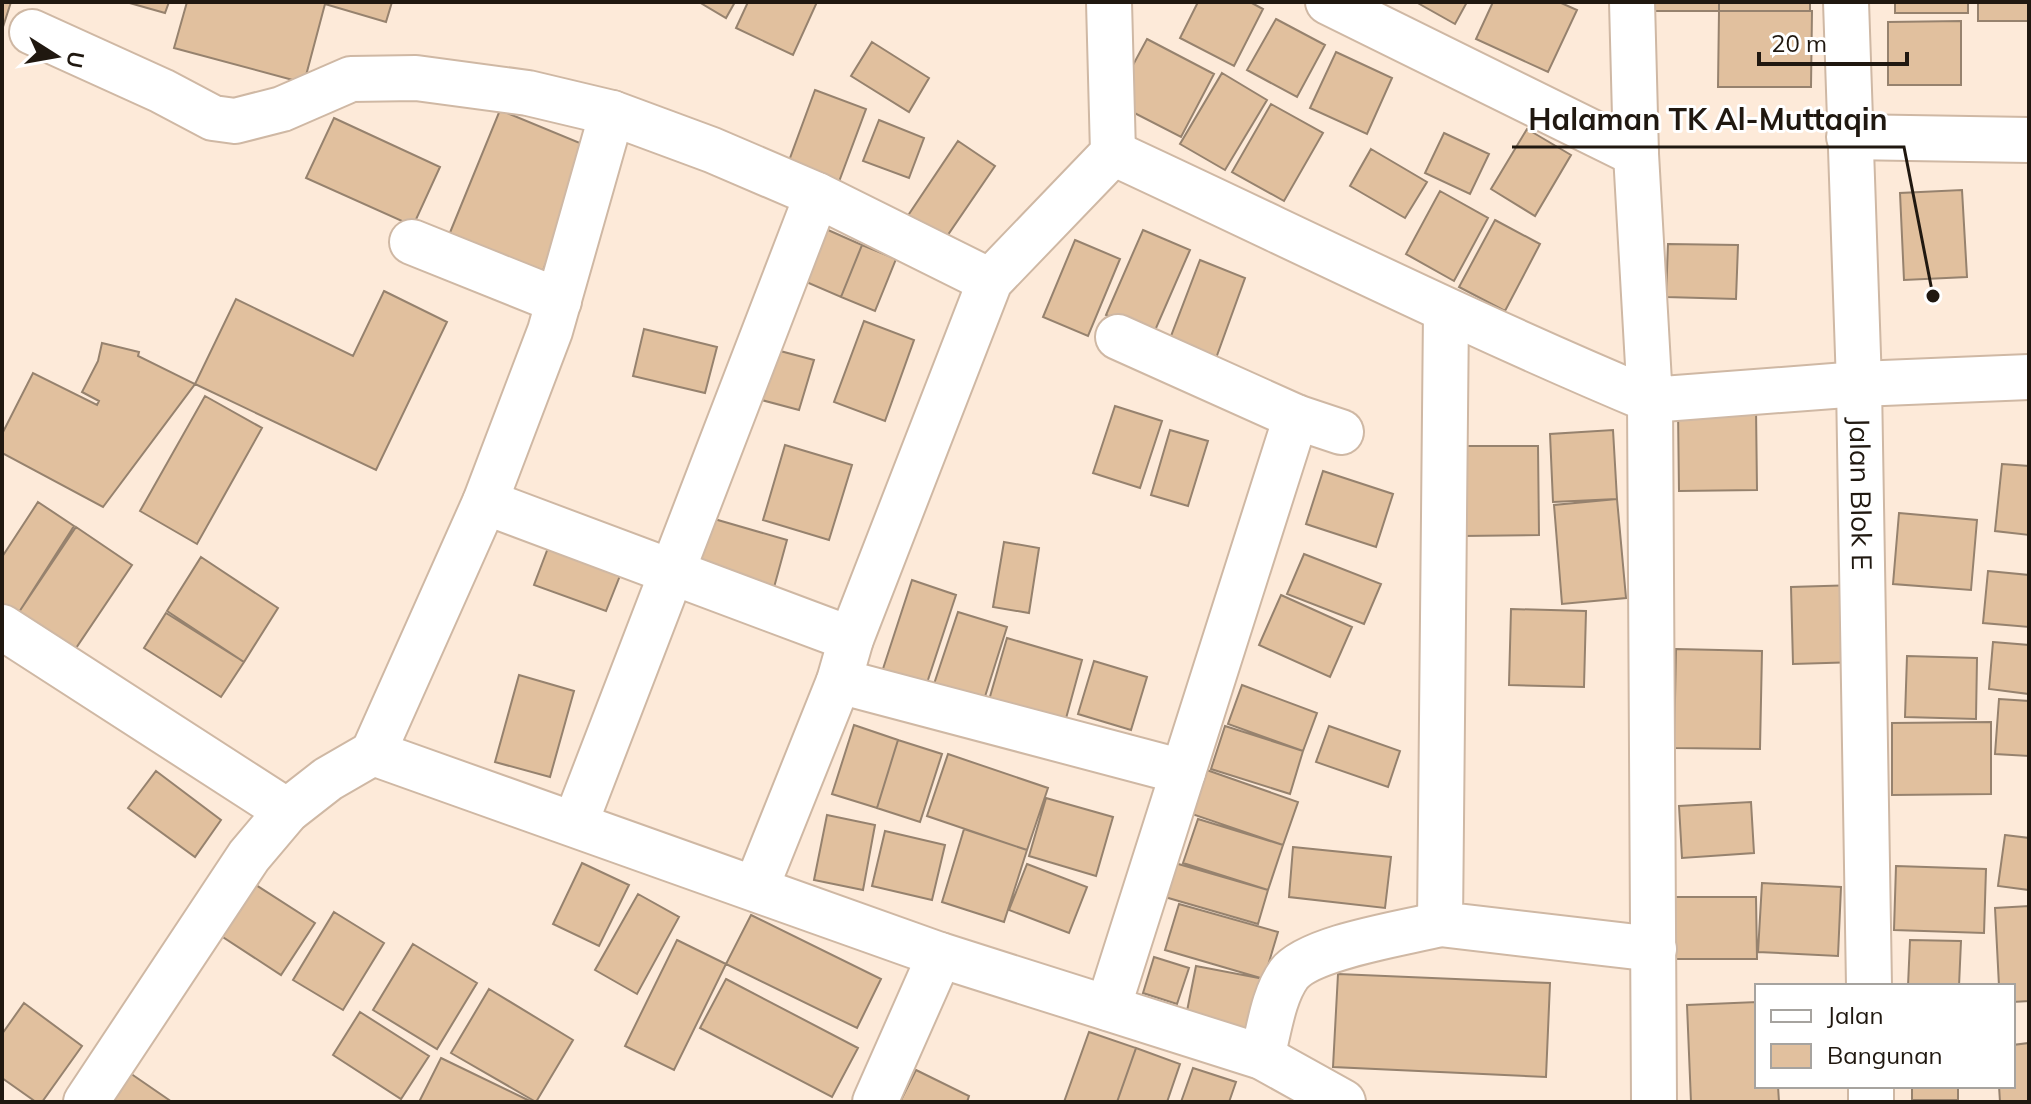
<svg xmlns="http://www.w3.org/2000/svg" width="2031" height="1104" font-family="Mulish,sans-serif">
	<rect width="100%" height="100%" fill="#fdead9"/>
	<!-- building -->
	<path fill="#e1c09e" stroke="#96826e" stroke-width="2" d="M2 2H11L2 30Z
		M126 2H169L165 13Z
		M187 2H392L386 22 325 4 304 83 174 48Z
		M699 2H735L726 18Z
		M748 2H817L793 55 736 28Z
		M1198 2H1250L1263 9 1234 66 1180 38Z
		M1416 2H1467L1455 24Z
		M1493 2H1559L1577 10 1548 72 1476 39Z
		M1645 2H1719V11H1645Z
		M1719 2H1810V11H1719Z
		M1895 2H1968V13H1895Z
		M1978 2H2029V21H1978Z
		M1719 11H1812L1811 87H1718Z
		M1276 19 1325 45 1297 97 1247 70Z
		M1961 21V85H1888V22Z
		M1147 39 1214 74 1181 137 1113 102Z
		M872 42 929 78 909 112 851 76Z
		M1336 52 1392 78 1367 134 1310 108Z
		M1222 73 1267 100 1225 170 1180 144Z
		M815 90 866 109 837 187 786 169Z
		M1271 104 1323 133 1284 201 1232 172Z
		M500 110 592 148 542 273 449 235Z
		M334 118 440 167 413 226 306 178Z
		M879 120 924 138 909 178 863 161Z
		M1527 129 1571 155 1535 216 1491 189Z
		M1444 133 1489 154 1470 194 1425 173Z
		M958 141 995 166 943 242 907 217Z
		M1371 149 1427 182 1405 218 1350 186Z
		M1962 190 1967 277 1904 280 1900 193Z
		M1440 191 1488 218 1454 281 1406 254Z
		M1495 220 1540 244 1505 311 1459 287Z
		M819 226 862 245 841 297 797 278Z
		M1143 230 1190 250 1153 335 1106 315Z
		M1075 240 1120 259 1088 336 1043 317Z
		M1668 244 1738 245 1736 299 1666 297Z
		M862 245 896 259 875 311 841 297Z
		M1200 260 1245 278 1215 361 1168 344Z
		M384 291 447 322 376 470 195 384 236 299 353 356Z
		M864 321 914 340 885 421 834 402Z
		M644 329 717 347 705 393 633 376Z
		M102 343 139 352 138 356 195 384 103 507 2 453V434L33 373 97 405 99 401 82 392 98 361Z
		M769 348 814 360 799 410 754 398Z
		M205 396 262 428 197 544 140 511Z
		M1115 406 1162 421 1140 488 1093 473Z
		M1756 408 1757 490 1679 491 1678 409Z
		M1170 430 1208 441 1188 506 1151 495Z
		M1613 430 1617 499 1553 502 1550 434Z
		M785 445 852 465 829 540 763 520Z
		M1462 446H1538L1539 535 1462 536Z
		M2002 464 2029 466V535L1995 531Z
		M1323 471 1393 494 1376 547 1306 524Z
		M1617 499 1626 598 1562 604 1554 505Z
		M38 502 74 526 14 620 2 613V557Z
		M1899 513 1977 520 1971 590 1893 584Z
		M704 516 787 540 773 591 690 567Z
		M76 527 132 565 72 654 17 615Z
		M551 540 623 568 606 611 534 585Z
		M1004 542 1039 548 1029 613 993 607Z
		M1304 554 1381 584 1364 624 1287 594Z
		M201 557 278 608 244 662 167 611Z
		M1988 571 2029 575V627L1983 623Z
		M912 580 956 595 923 695 879 681Z
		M1857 585 1859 662 1793 664 1791 587Z
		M1281 595 1352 627 1330 677 1259 645Z
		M1511 609 1586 611 1584 687 1509 685Z
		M958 612 1007 627 982 706 932 690Z
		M166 613 244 662 221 697 144 648Z
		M1007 638 1082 660 1065 722 989 700Z
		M1993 642 2029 645V694L1989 689Z
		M1676 649 1762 651 1760 749 1674 748Z
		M1907 656 1977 658 1976 719 1905 717Z
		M1094 661 1147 677 1131 730 1078 714Z
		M519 675 574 691 550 777 495 762Z
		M1242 685 1317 713 1303 751 1228 724Z
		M1999 699 2029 701V756L1995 754Z
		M1991 722V794L1892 795V723Z
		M854 725 898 740 877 808 832 794Z
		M1225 726 1303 751 1290 794 1211 769Z
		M1329 726 1400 751 1388 787 1316 762Z
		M898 740 942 754 920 822 877 808Z
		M948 754 1048 788 1027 850 927 816Z
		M1201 768 1298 802 1283 845 1186 812Z
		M156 771 221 820 195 857 128 808Z
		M1046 798 1113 817 1096 876 1029 856Z
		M1751 802 1754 853 1682 858 1679 806Z
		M827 815 875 825 863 890 814 880Z
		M1198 819 1283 845 1268 890 1183 863Z
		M964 829 1027 850 1004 922 942 902Z
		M885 831 945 845 932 900 872 886Z
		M2005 835 2029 838V890L1998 886Z
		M1293 847 1391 857 1385 908 1289 897Z
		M1168 861 1268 890 1258 924 1158 895Z
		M582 863 629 885 599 946 553 924Z
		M1027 864 1087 887 1069 933 1009 910Z
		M1896 866 1986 869 1984 933 1894 930Z
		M245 878 315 923 281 975 212 930Z
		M1762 883 1841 887 1838 956 1758 952Z
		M638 894 679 917 637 994 595 970Z
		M1671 897H1756L1757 959H1672Z
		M1179 904 1278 932 1264 979 1165 950Z
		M2029 906V1001L2013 1002V986H1999L1995 908Z
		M334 912 384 943 343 1010 293 980Z
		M751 915 881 979 857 1028 726 964Z
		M677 940 726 964 674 1070 625 1046Z
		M1910 940 1961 941 1959 986H1908Z
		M413 944 477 983 437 1049 373 1010Z
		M1154 957 1189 968 1177 1004 1143 993Z
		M1196 966 1264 979 1255 1030 1186 1016Z
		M1338 974 1550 983 1546 1077 1333 1067Z
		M726 979 858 1048 832 1097 700 1028Z
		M489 989 573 1040 536 1102 451 1053Z
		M1757 1002V1086H1778L1779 1102H1691L1687 1005Z
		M24 1003 82 1046 42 1102H36L2 1078V1034Z
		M360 1012 429 1056 401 1099 333 1055Z
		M1089 1032 1136 1048 1117 1102H1064Z
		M2029 1043V1102H2000L1999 1086H2013V1045Z
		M1136 1048 1180 1064 1167 1102H1117Z
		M441 1058 532 1102H419Z
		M1193 1068 1236 1082 1229 1102H1181Z
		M916 1070 969 1096 967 1102H900Z
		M127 1071 172 1102H106Z
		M1912 1086H1958V1100H1912Z"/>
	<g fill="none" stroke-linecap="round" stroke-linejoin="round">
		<defs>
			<g id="minor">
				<path d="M1328 2 1636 154"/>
				<path d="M1632 2 1636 154 1650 400 1859 384 2029 377"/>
				<path id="s1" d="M1846 2 1859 384 1869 986"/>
				<path d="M32 32 162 91 213 118 235 121 282 109 351 79 416 78 528 93 612 113 712 150 817 195 990 281"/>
				<path d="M1849 137 2029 140"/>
				<path d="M1113 153C1292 236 1468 324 1650 400L1654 1102"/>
				<path d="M412 242 559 301"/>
				<path d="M1446 312 1440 924 1654 949"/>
				<path d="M1296 417 1341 432"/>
				<path d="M485 502 851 639"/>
				<path d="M2 627 287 811"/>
				<path d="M839 681 1183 772"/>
				<path d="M373 753 485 502 550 331 612 113"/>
				<path d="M575 824 817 195"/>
				<path d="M756 888 839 681 851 639 990 281 1113 153 1109 2"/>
				<path d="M1108 1008 1296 417 1118 337"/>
				<path d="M1262 1057C1269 1031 1273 996 1289 974 1310 947 1405 933 1440 924"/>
				<path d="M1871 1086V1102"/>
				<path d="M86 1102 249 856 287 811 328 779 373 753 940 955 1262 1057 1343 1102"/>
				<path d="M875 1102 940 955"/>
			</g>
		</defs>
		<!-- minor casing -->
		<use href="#minor" stroke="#cfb8a4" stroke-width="48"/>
		<!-- minor -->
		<use href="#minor" stroke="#fff" stroke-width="44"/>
	</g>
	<g text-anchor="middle" stroke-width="6" stroke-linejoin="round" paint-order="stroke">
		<!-- street labels -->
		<g font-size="28" fill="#201810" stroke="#fff">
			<text dy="10" stroke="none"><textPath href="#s1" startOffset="492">Jalan Blok E</textPath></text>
		</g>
	</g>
	<!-- callouts -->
	<path fill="none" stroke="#201810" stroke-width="3" d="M1933 296L1904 147H1512"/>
	<circle fill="#201810" stroke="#fff" stroke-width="3" cx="1933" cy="296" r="8"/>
	<g font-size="30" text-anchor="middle" font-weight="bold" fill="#201810" stroke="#fff" stroke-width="6" stroke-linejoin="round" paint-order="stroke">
		<text x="1708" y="130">Halaman TK Al-Muttaqin</text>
	</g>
	<!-- border -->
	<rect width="2031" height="1104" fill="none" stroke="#201810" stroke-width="8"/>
	<!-- legend -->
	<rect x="1755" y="984" width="260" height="104" fill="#ffffff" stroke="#a6a39f" stroke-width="2"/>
	<rect x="1771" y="1010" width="40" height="12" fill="#ffffff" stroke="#a6a39f" stroke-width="2"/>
	<text x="1827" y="1024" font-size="24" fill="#201810">Jalan</text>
	<rect x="1771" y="1044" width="40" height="24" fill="#e1c09e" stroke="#a6a39f" stroke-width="2"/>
	<text x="1827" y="1064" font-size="24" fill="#201810">Bangunan</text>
	<!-- north arrow -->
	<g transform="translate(56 56) rotate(101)" stroke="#ffffff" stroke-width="6" paint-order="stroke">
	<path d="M0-6L14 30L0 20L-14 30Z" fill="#201810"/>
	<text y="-12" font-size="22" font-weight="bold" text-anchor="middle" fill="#201810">U</text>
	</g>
	<!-- scale -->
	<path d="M1759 52v12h148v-12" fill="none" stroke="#201810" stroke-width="4"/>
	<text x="1771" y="52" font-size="24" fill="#201810" stroke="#ffffff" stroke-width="6" paint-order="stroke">20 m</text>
</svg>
